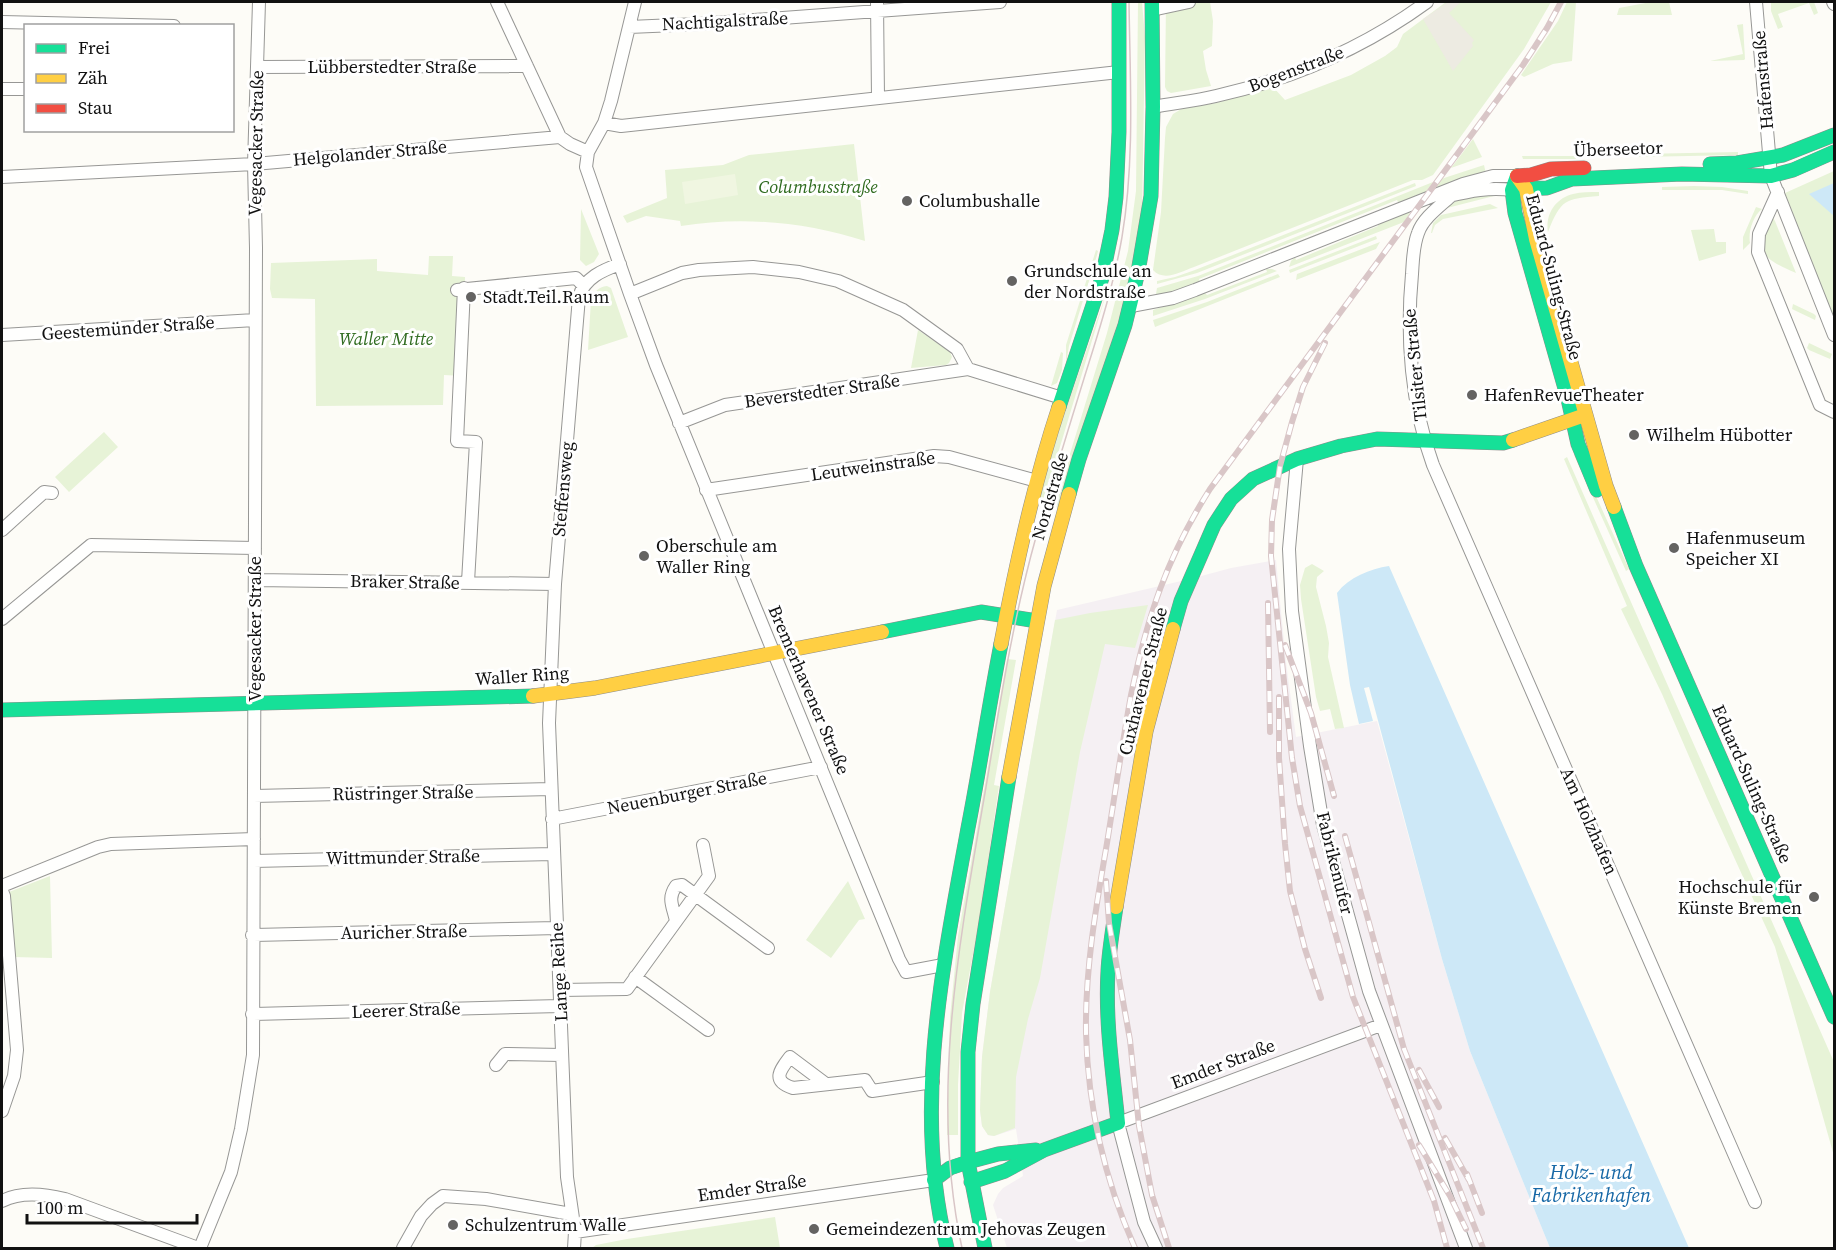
<svg xmlns="http://www.w3.org/2000/svg" width="1836" height="1250" font-family="'Source Serif 4',serif">
	<rect width="100%" height="100%" fill="#fdfcf7"/>
	<!-- industrial -->
	<path fill="#f5f0f3" d="M1276 560 1286 662 1296 737 1377 721 1442 959 1470 1051 1550 1248H1007L993 1205 998 1194 1003 1188 1023 1176 1016 1129 994 1136 988 1135 982 1126 980 1110 982 1057 990 992 1057 610 1194 578 1231 568Z"/>
	<!-- green -->
	<path fill="#e7f3d7" d="M1138 2H1142L1145 37 1142 215 1128 291 1058 508 1054 506 1107 333 1128 251 1136 191Z
		M1166 2H1210L1213 21 1212 46 1203 51 1206 70 1211 86 1171 93 1167 91 1165 87Z
		M1446 2H1551L1524 49 1433 175 1422 180H1413L1194 267C1180 272 1164 282 1153 270L1161 212 1165 138 1166 127 1173 114 1183 108 1216 103 1273 87 1285 100 1351 75 1385 56 1397 47 1403 34Z
		M1567 2H1576L1572 61 1553 64 1524 77 1521 75 1558 21Z
		M1651 2H1669L1672 15H1617L1619 8Z
		M1771 2H1814L1818 13 1814 15 1809 3 1778 14 1783 27 1778 29 1771 11Z
		M1743 24 1745 59 1744 60 1710 61 1743 54 1737 25Z
		M1473 139 1482 157 1451 168Z
		M854 144 865 241C806 222 742 216 681 226L680 221 646 216 627 223 623 216 667 198 665 170 723 165 749 155Z
		M1738 152V155L1639 157V154Z
		M1522 156H1575L1576 159H1523Z
		M1484 165 1486 174 1432 191 1441 179Z
		M1834 171V319L1785 193Z
		M1433 182 1425 193 1399 204 1397 200 1199 279 1200 283 1164 294H1156L1157 288 1198 276Z
		M1415 183 1416 186 1197 273 1157 284V281L1175 277 1195 270Z
		M1694 186 1722 187 1748 191V194L1722 190H1662V187Z
		M1493 192 1494 196 1447 208 1462 196Z
		M1599 192V196C1565 199 1561 199 1548 232 1545 214 1556 198 1573 194 1581 192 1590 192 1599 192Z
		M1490 204 1498 208 1443 219 1435 225 1432 233H1431L1433 223 1441 215Z
		M1756 207 1762 209C1753 216 1748 232 1750 243L1743 250V237Z
		M581 209 599 254 594 262 586 266 580 260Z
		M1411 211 1404 222 1289 267 1291 261 1295 257 1296 260 1378 226V224Z
		M1772 216 1775 221 1796 273C1759 257 1757 253 1772 216Z
		M1714 229 1716 242H1726V253L1699 261 1691 230Z
		M1376 236 1377 239 1290 273 1289 270Z
		M1380 242 1376 249 1296 280 1297 274Z
		M1096 250 1098 251 1097 255 1069 346 1066 364V345Z
		M429 256H453L452 276 465 277 462 376 444 375 443 405 316 406 315 299 272 298 270 289 271 263 377 259V271L428 275Z
		M1266 269H1272L1277 271 1205 299 1153 316V310L1205 293 1207 295 1267 272Z
		M1278 274 1280 277 1155 327 1153 320 1207 302Z
		M607 286 611 288 628 337 588 350 591 300C594 292 598 287 607 286Z
		M1107 291 1043 503 1038 501 1059 430Z
		M1793 304 1814 314 1816 316 1815 320 1794 310 1792 309Z
		M918 330 950 352 952 357 949 363 946 365 911 368Z
		M1809 343 1830 353 1832 354 1830 359 1809 350 1807 348Z
		M1061 352 1063 353 1062 370 1057 383 1051 386Z
		M104 432 118 447 69 492 55 477Z
		M1577 454 1629 569 1626 571 1574 455Z
		M1567 457 1834 1062V1156L1775 947 1707 798 1662 694 1621 609 1627 606 1564 459Z
		M1312 564 1324 571 1317 577 1316 587 1326 626 1329 643 1328 657 1344 728 1335 729 1330 709 1320 711 1316 697 1301 599 1300 585 1305 568Z
		M1148 605 1135 648 1105 644 1080 752 1040 978 1028 1019 1016 1077 1015 1128 994 1136 988 1135 982 1126 980 1110 982 1057 990 992 1055 620 1090 613Z
		M1007 659 1016 660 994 785 999 786 979 922 962 1013 958 1085V1135H947L950 1017 958 936Z
		M50 876 52 958 14 957 9 892Z
		M848 881 865 919 859 920 831 958 806 940Z
		M775 1217 780 1248H592L596 1245 627 1239Z"/>
	<!-- pitch -->
	<path fill="#f0f6e1" d="M735 174 738 195 685 204 682 182Z"/>
	<!-- plaza -->
	<path fill="#edebe2" d="M1448 2H1461L1449 13 1474 40 1472 43 1473 46 1453 71 1423 19Z"/>
	<!-- water -->
	<path fill="#cde8f7" d="M1834 183V216L1809 194Z
		M1389 566 1689 1248H1550L1470 1051 1442 959 1369 687 1364 688 1373 721 1359 724 1350 685 1337 593C1349 577 1370 569 1389 566Z"/>
	<g fill="none" stroke-linecap="round" stroke-linejoin="round">
		<defs>
			<path id="street" d="M497 2 560 137 570 144 588 152
				M635 2 611 101 604 123 588 152 586 167 630 294 656 365 899 959 906 972 943 965
				M877 2 878 98
				M1756 2 1771 176 1834 335
				M1833 2 1834 4
				M1152 10 1189 2
				M2 22 174 26
				M629 27 699 24 1000 2
				M257 67 527 66
				M2 89H26
				M1153 107C1174 103 1196 101 1216 96 1292 79 1365 47 1427 2
				M604 123 621 126 1119 72
				M2 177 254 164 560 137
				M1778 192 1759 234 1758 252 1820 405 1834 412
				M1452 195C1440 206 1423 218 1418 233 1413 246 1413 260 1412 274 1406 337 1411 405 1433 465L1755 1202
				M1449 196C1470 191 1489 187 1512 190
				M464 288 457 441 476 442 468 582
				M457 290 576 278 583 285
				M630 294 682 273 699 270 753 267 799 272 838 281 903 310 957 349 968 369 1062 398
				M1131 306 1173 298 1195 290 1463 184 1493 176H1517
				M2 335 255 320
				M679 423 725 405 968 369
				M1297 459 1289 549 1292 611 1310 746 1323 825 1369 991 1466 1248
				M706 490 934 456 949 457 1037 481
				M2 530 44 492 52 493
				M255 580 555 584
				M2 619 91 545 255 548
				M254 796 551 789
				M552 819 821 767
				M254 861 553 854
				M2 886 98 847 111 844 254 839
				M2 891 4 896 17 1050 14 1076 2 1111
				M676 921C673 906 667 899 676 886L682 885 768 948
				M252 935 557 928
				M635 977 708 1030
				M560 990 627 989 709 876 703 845
				M252 1014 560 1006
				M496 1065 505 1054 562 1055
				M826 1084 790 1057C780 1070 771 1081 793 1088L865 1080 872 1091 933 1082
				M2 1201C21 1191 45 1194 65 1199L198 1248
				M575 1232 934 1180
				M200 1248 231 1172 241 1129 253 1055 256 248 254 164 259 2
				M403 1248 421 1216 432 1204 443 1196 486 1199 571 1214
				M574 1248 575 1232 567 1177 549 723 555 584 579 297C584 278 603 270 620 264
				M1156 1248 1144 1222 1118 1123 1381 1025"/>
			<path id="fast" d="M1710 164 1737 163 1783 155 1834 135
				M1517 176 1512 190 1515 213 1568 399 1578 444 1597 490
				M1517 189 1547 188 1572 179 1682 174 1771 176 1793 170 1834 152
				M1059 407 1102 278 1112 230 1116 197 1119 132V2
				M1069 494 1079 459 1125 325 1138 272 1151 196 1153 107 1152 2
				M1614 507 1636 566 1834 1017
				M1173 629 1181 601 1214 525 1231 499 1253 479 1297 459 1341 446 1377 439 1503 443 1513 440
				M882 632 981 612 1037 621
				M2 710 533 696
				M968 1162 998 1154 1036 1150
				M934 1180 950 1168 968 1162
				M971 1182 1005 1171 1044 1150 1118 1123C1113 1073 1105 1022 1108 971 1109 950 1113 928 1116 907
				M947 1248C912 1110 943 965 968 828 980 767 989 705 1001 644
				M985 1248 968 1162V1052L973 1004 1009 777"/>
			<path id="slow" d="M1517 176 1526 189 1536 239 1606 486 1614 507
				M1513 440 1585 415
				M1001 644C1016 564 1033 485 1059 407
				M533 696 595 688 882 632
				M1009 777 1044 586 1069 494
				M1116 907 1146 731 1173 629"/>
			<path id="jam" d="M1517 176 1531 175 1551 169 1584 168"/>
		</defs>
		<!-- street casing -->
		<use href="#street" stroke="#979795" stroke-width="14"/>
		<!-- fast casing -->
		<use href="#fast" stroke="#8e8d8b" stroke-width="15"/>
		<!-- slow casing -->
		<use href="#slow" stroke="#8e8d8b" stroke-width="15"/>
		<!-- jam casing -->
		<use href="#jam" stroke="#8e8d8b" stroke-width="15"/>
		<!-- street -->
		<use href="#street" stroke="#fffffe" stroke-width="12"/>
		<!-- fast -->
		<use href="#fast" stroke="#16e098" stroke-width="14"/>
		<!-- slow -->
		<use href="#slow" stroke="#ffcf43" stroke-width="14"/>
		<!-- jam -->
		<use href="#jam" stroke="#f24e42" stroke-width="14"/>
		<!-- tram -->
		<path stroke="#d9c6c7" stroke-width="1.5" d="M962 1248C929 1096 960 938 986 787 1000 703 1013 619 1036 537 1052 482 1069 427 1086 372 1100 328 1114 283 1122 237 1135 160 1130 79 1129 2"/>
		<defs>
			<path id="rail" d="M1325 343 1303 387 1292 422 1280 466 1272 520 1271 556 1292 758 1300 806 1353 997 1434 1201 1447 1248
				M1268 603 1270 732
				M1285 645 1311 713 1334 796
				M1279 697V758L1285 844 1290 891 1305 949 1321 998
				M1345 836 1404 1049 1483 1248
				M1106 881 1109 923 1130 1040 1139 1126 1152 1195 1169 1248
				M1419 1070 1439 1107
				M1445 1138 1469 1180
				M1419 1145 1450 1196 1466 1229
				M1467 1174 1482 1213
				M1135 1248C1105 1181 1088 1107 1086 1033 1085 969 1096 907 1107 843 1115 794 1122 745 1131 695 1147 617 1167 557 1210 489L1523 65 1547 28 1561 2"/>
		</defs>
		<!-- rail casing -->
		<use href="#rail" stroke="#d9c6c7" stroke-width="6"/>
		<!-- rail -->
		<use href="#rail" stroke="#fff" stroke-width="4" stroke-dasharray="11" stroke-linecap="butt"/>
	</g>
	<!-- markers -->
	<g fill="#646362" stroke="#fff" stroke-width="2">
		<circle cx="907" cy="201" r="6"/>
		<circle cx="1012" cy="281" r="6"/>
		<circle cx="471" cy="297" r="6"/>
		<circle cx="1472" cy="395" r="6"/>
		<circle cx="1634" cy="435" r="6"/>
		<circle cx="1674" cy="548" r="6"/>
		<circle cx="644" cy="556" r="6"/>
		<circle cx="1814" cy="897" r="6"/>
		<circle cx="453" cy="1225" r="6"/>
		<circle cx="814" cy="1229" r="6"/>
	</g>
	<g text-anchor="middle" stroke-width="6" stroke-linejoin="round" paint-order="stroke">
		<!-- street labels -->
		<g font-size="18" fill="#111" stroke="#fff">
			<text transform="translate(725 21) rotate(-3)" y="6">Nachtigalstraße</text>
			<text x="392" y="73">Lübberstedter Straße</text>
			<text transform="translate(1296 69) rotate(-21)" y="6">Bogenstraße</text>
			<text transform="translate(1763 80) rotate(-95)" y="6">Hafenstraße</text>
			<text transform="translate(256 143) rotate(-89)" y="6">Vegesacker Straße</text>
			<text transform="translate(1618 149) rotate(-2)" y="6">Überseetor</text>
			<text transform="translate(370 153) rotate(-5)" y="6">Helgolander Straße</text>
			<text transform="translate(1554 277) rotate(75)" y="6">Eduard-Suling-Straße</text>
			<text transform="translate(128 328) rotate(-4)" y="6">Geestemünder Straße</text>
			<text transform="translate(1415 365) rotate(-96)" y="6">Tilsiter Straße</text>
			<text transform="translate(822 391) rotate(-8)" y="6">Beverstedter Straße</text>
			<text transform="translate(873 466) rotate(-8)" y="6">Leutweinstraße</text>
			<text transform="translate(563 489) rotate(-85)" y="6">Steffensweg</text>
			<text transform="translate(1050 496) rotate(-74)" y="6">Nordstraße</text>
			<text transform="translate(405 582) rotate(1)" y="6">Braker Straße</text>
			<text transform="translate(255 629) rotate(-90)" y="6">Vegesacker Straße</text>
			<text transform="translate(522 676) rotate(-4)" y="6">Waller Ring</text>
			<text transform="translate(1143 681) rotate(-76)" y="6">Cuxhavener Straße</text>
			<text transform="translate(809 690) rotate(67)" y="6">Bremerhavener Straße</text>
			<text transform="translate(1752 784) rotate(66)" y="6">Eduard-Suling-Straße</text>
			<text transform="translate(403 793) rotate(-1)" y="6">Rüstringer Straße</text>
			<text transform="translate(687 793) rotate(-11)" y="6">Neuenburger Straße</text>
			<text transform="translate(1589 821) rotate(66)" y="6">Am Holzhafen</text>
			<text transform="translate(403 857) rotate(-1)" y="6">Wittmunder Straße</text>
			<text transform="translate(1335 863) rotate(76)" y="6">Fabrikenufer</text>
			<text transform="translate(404 932) rotate(-1)" y="6">Auricher Straße</text>
			<text transform="translate(559 972) rotate(-93)" y="6">Lange Reihe</text>
			<text transform="translate(406 1010) rotate(-2)" y="6">Leerer Straße</text>
			<text transform="translate(1223 1064) rotate(-21)" y="6">Emder Straße</text>
			<text transform="translate(752 1188) rotate(-8)" y="6">Emder Straße</text>
		</g>
		<!-- park labels -->
		<g font-size="18" font-style="italic" fill="#2f6b1f" stroke="#fff">
			<text x="818" y="193">Columbusstraße</text>
			<text x="386" y="345">Waller Mitte</text>
		</g>
		<!-- poi labels -->
		<g font-size="18" fill="#111" stroke="#fff" text-anchor="start">
			<text x="919" y="207">Columbushalle</text>
			<text x="1024" y="277">Grundschule an<tspan x="1024" dy="21">der Nordstraße</tspan></text>
			<text x="483" y="303">Stadt.Teil.Raum</text>
			<text x="1484" y="401">HafenRevueTheater</text>
			<text x="1646" y="441">Wilhelm Hübotter</text>
			<text x="1686" y="544">Hafenmuseum<tspan x="1686" dy="21">Speicher XI</tspan></text>
			<text x="656" y="552">Oberschule am<tspan x="656" dy="21">Waller Ring</tspan></text>
			<text x="1802" y="893" text-anchor="end">Hochschule für<tspan x="1802" dy="21">Künste Bremen</tspan></text>
			<text x="465" y="1231">Schulzentrum Walle</text>
			<text x="826" y="1235">Gemeindezentrum Jehovas Zeugen</text>
		</g>
		<!-- water labels -->
		<g font-size="20" font-style="italic" fill="#1768a6" stroke="#fff">
			<text x="1591" y="1179">Holz- und<tspan x="1591" dy="23">Fabrikenhafen</tspan></text>
		</g>
	</g>
	<!-- border -->
	<rect width="1836" height="1250" fill="none" stroke="#111111" stroke-width="6"/>
	<!-- legend -->
	<rect x="24" y="24" width="210" height="108" fill="#ffffff" stroke="#a0a0a0" stroke-width="1.5"/>
	<rect x="36" y="44" width="30" height="9" fill="#16e098" stroke="#a0a0a0" stroke-width="1.5"/>
	<text x="78" y="54" font-size="18" fill="#111111">Frei</text>
	<rect x="36" y="74" width="30" height="9" fill="#ffcf43" stroke="#a0a0a0" stroke-width="1.5"/>
	<text x="78" y="84" font-size="18" fill="#111111">Zäh</text>
	<rect x="36" y="104" width="30" height="9" fill="#f24e42" stroke="#a0a0a0" stroke-width="1.5"/>
	<text x="78" y="114" font-size="18" fill="#111111">Stau</text>
	<!-- scale -->
	<path d="M27 1214v9h170v-9" fill="none" stroke="#111111" stroke-width="3"/>
	<text x="36" y="1214" font-size="18" fill="#111111" stroke="#ffffff" stroke-width="4.5" paint-order="stroke">100 m</text>
</svg>
